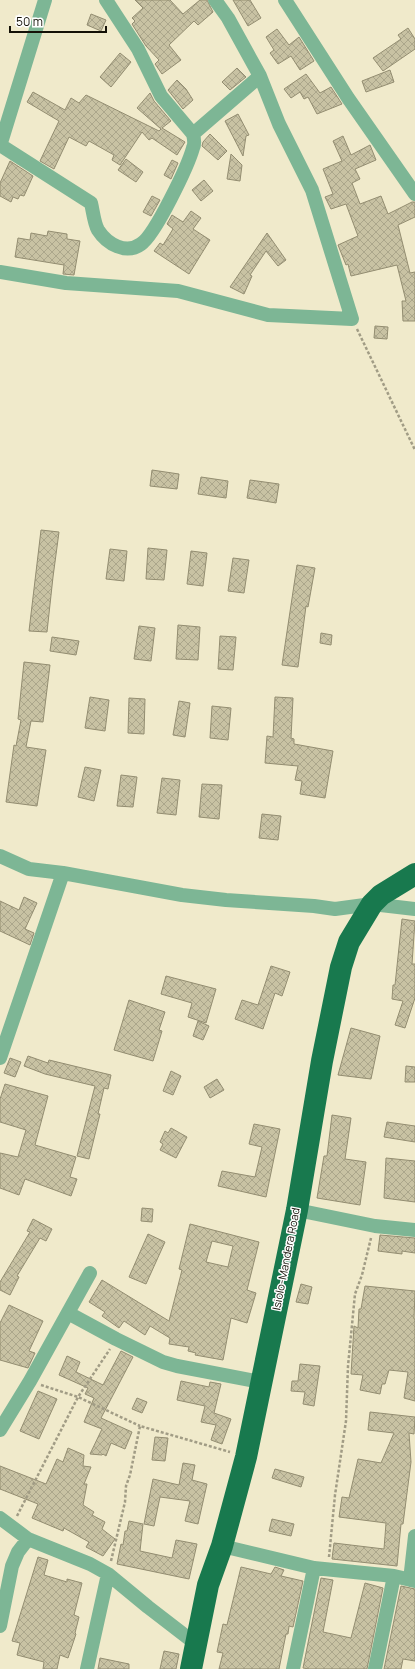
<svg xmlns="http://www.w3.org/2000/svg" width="415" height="1669" font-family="Manrope,sans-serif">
	<defs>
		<pattern id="building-cross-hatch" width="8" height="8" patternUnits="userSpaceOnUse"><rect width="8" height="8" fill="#c8c2a3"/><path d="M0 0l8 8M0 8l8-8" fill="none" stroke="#aba68b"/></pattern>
	</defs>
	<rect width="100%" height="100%" fill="#f0eacb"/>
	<!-- building -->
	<path fill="url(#building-cross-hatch)" stroke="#938d71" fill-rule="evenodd" d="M135 0H170L183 14 200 0H207L213 12 198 25 194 21 169 45 181 60 162 74 155 64 159 60 146 46 132 24 135 21 132 18 143 8Z
		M233 0H250L261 18 248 26Z
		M91 14 106 20 101 31 87 25Z
		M408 28 415 39V49L383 71 373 58 401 39 398 35Z
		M277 29 289 45 299 37 314 61 300 70 291 56 278 64 270 53 274 50 266 37Z
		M120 53 131 62 111 87 100 77Z
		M237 68 246 77 230 90 222 82Z
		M390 70 394 82 366 92 362 81Z
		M306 74 320 93 331 87 342 104 317 114 308 97 304 99 300 92 291 98 284 89Z
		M177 80 186 89 193 100 183 109 168 90Z
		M33 92 65 110 71 98 79 103 86 95 159 131 161 129 137 108 150 93 154 101 171 121 162 128 185 142 177 155 152 138 149 140 142 132 120 165 112 160 114 155 89 141 86 146 69 137 54 169 40 161 59 121 27 102Z
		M238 114 249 135 246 136 243 156 225 121Z
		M210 134 227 151 218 160 202 146 203 142Z
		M343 136 351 155 370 145 376 160 355 169 360 179 352 183 360 204 381 196 388 214 412 202H415V217L398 225 410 273 415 272V321H403L402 301H406L397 265 351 276 348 264 346 265 338 245 358 236 346 204 331 209 325 197 333 194 323 169 342 161 333 141Z
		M231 154 242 165 240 181 227 179Z
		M126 159 143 172 136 182 118 170Z
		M172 160 178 163 171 179 164 175Z
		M10 161 33 176 24 196 20 195 18 199 13 197 11 202 0 196V183Z
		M204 180 213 191 201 201 192 190Z
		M152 196 160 200 151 216 143 212Z
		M191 211 201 218 193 229 210 240 189 274 154 251 160 243 163 245 173 229 167 224 172 215 183 222Z
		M48 231 67 234V239L80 241 74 275 63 274 64 265 15 257 18 238 30 240 31 233 47 236Z
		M267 233 286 260 278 266 266 251 250 275 252 276 244 294 230 287Z
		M375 326 388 327 387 339 374 338Z
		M152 470 179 474 177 489 150 486Z
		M201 477 228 481 226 498 198 494Z
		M250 480 279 484 276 503 247 498Z
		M41 530 59 532 53 577 47 632 29 631Z
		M148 548 167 550 164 580 146 579Z
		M110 549 127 551 124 581 106 579Z
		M191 551 207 553 203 586 187 584Z
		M233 558 249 560 244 593 228 591Z
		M297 565 315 568 308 607 306 606 298 667 282 665Z
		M178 625 200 627 198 660 176 659Z
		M139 626 155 628 151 661 134 659Z
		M321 633 332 635 331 645 320 643Z
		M220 636 236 637 233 670 218 669Z
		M52 637 79 641 76 655 50 651Z
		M24 662 50 665 43 722 31 721 26 747 46 750 37 806 6 802 14 745 16 746 21 720 18 719Z
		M90 697 109 700 105 731 85 728Z
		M275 697 293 698 291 738 294 739V744L333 751 325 798 300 794 302 781 295 780 298 766 265 763 267 736 273 737Z
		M129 698 145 699 144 734 128 733Z
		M179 701 190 703 185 737 173 735Z
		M212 706 231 708 228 740 210 738Z
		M85 767 101 770 94 801 78 797Z
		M121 775 137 777 133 807 117 806Z
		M162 778 180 780 176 815 157 813Z
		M202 784 222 785 219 819 199 817Z
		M262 814 281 816 278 840 259 838Z
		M24 897 37 903 25 929 34 933 30 945 0 931V901L19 910Z
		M402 919 415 921 412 964H415V998L405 1028 395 1025 403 1001 392 999 393 985H395Z
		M271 966 290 972 282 996 275 993 263 1029 235 1019 242 1000 258 1005Z
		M166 976 216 989 206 1023 188 1017 192 1003 161 994Z
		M129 1000 165 1012 159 1030 162 1031 153 1061 114 1050Z
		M198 1021 209 1026 203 1040 193 1036Z
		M351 1028 380 1036 371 1079 338 1075Z
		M28 1056 48 1063 49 1060 111 1075 108 1089 104 1088 98 1114H100L89 1159 77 1156 95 1086 45 1074 24 1066Z
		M10 1058 21 1062 15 1077 4 1073Z
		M406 1066 415 1067V1082H405Z
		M171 1071 181 1076 173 1095 163 1091Z
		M217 1079 224 1090 210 1098 204 1087Z
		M5 1084 48 1096 35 1145 76 1157 70 1177 77 1179 71 1196 25 1179 19 1195 0 1188V1153L18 1157 26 1130 0 1122V1099Z
		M332 1115 351 1118 345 1159 366 1162 360 1205 317 1198 324 1156H327Z
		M387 1122 415 1126V1142L384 1137Z
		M254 1124 280 1129 266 1197 218 1186 222 1171 255 1177 262 1147 249 1144Z
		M171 1128 187 1137 176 1158 160 1150 163 1144 160 1142 165 1131 168 1133Z
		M386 1158 415 1161V1202L384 1198Z
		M142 1208 153 1209 152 1222 141 1221Z
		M33 1219 52 1229 46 1241 40 1238 17 1276 19 1277 10 1295 0 1290V1282L30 1232 27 1231Z
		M190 1224 259 1242 247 1290 256 1293 247 1323 231 1318 223 1360 195 1355 196 1353 188 1351 189 1347 169 1344 170 1338 150 1326 145 1335 124 1321 119 1328 102 1316 105 1312 89 1302 102 1280 169 1321 182 1270 179 1269ZM212 1241 233 1246 228 1267 206 1262Z
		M148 1234 165 1242 146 1284 129 1277Z
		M380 1235 415 1238V1253L402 1251V1254L378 1251Z
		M301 1284 312 1287 308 1304 296 1302Z
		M365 1286 415 1291 414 1319H415V1401L404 1398 408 1372 389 1370 385 1384H382L380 1394 360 1390 363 1375 351 1374 354 1326 358 1328 359 1309H361Z
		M9 1305 43 1321 29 1351 35 1353 28 1368 0 1360V1323Z
		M121 1351 133 1357 101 1418 132 1432 125 1449 111 1443 106 1456 103 1454 102 1455 90 1454 102 1429 84 1422 94 1398 85 1394 88 1388 59 1375 67 1356 80 1362 76 1372 103 1385Z
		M300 1364 320 1366 314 1406 303 1404 305 1392 291 1391 292 1381H298Z
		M181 1381 209 1387 210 1382 221 1384 214 1413 231 1419 222 1444 211 1440 216 1425 201 1422 205 1406 177 1400Z
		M38 1391 57 1399 39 1439 20 1431Z
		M137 1398 147 1402 142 1413 132 1409Z
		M370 1412 415 1417 414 1434 409 1433 411 1462 403 1524H401L397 1566 332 1559 334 1543 384 1549 386 1523 339 1517 342 1497 349 1498 358 1459 381 1463 394 1433 368 1430Z
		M155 1437 168 1438 165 1461 152 1460Z
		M68 1448 84 1455 83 1466 91 1467 84 1484H87L83 1505 94 1512 92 1515 105 1522 102 1529 115 1539 103 1556 86 1547 89 1542 64 1528 63 1531 32 1518 38 1504 0 1489V1466L46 1484 57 1459 63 1462Z
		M183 1463 195 1465 192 1480 207 1484 198 1524 185 1521 190 1501 160 1497 154 1526 144 1524 153 1479 179 1485Z
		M275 1469 304 1477 301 1487 272 1478Z
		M272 1519 294 1524 291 1536 269 1531Z
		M129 1521 143 1524 140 1551 172 1558 176 1540 197 1544 189 1579 117 1564 121 1544 123 1545 125 1531H127Z
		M38 1557 48 1560 44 1575 67 1582V1579L82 1583 74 1615 79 1617 75 1633 76 1634 68 1658 60 1655 57 1669H43L44 1662 17 1655 20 1643 12 1641Z
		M241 1567 271 1574 275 1567 284 1570 281 1576 303 1581 293 1627 289 1626 288 1634H286L279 1669H219L223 1653 217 1652 223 1624 227 1625Z
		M321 1578 333 1580 323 1632 351 1638 365 1583 383 1588 367 1669H309L303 1668Z
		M401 1586 415 1589V1661L403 1659 401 1669H384Z
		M164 1651 179 1654 176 1669H160Z
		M100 1658 129 1664V1669H98Z"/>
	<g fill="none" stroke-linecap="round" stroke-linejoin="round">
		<!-- path -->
		<path stroke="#a19c85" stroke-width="2.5" stroke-dasharray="3 2" stroke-linecap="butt" d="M357 329 415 450
			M41 1385 78 1397 140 1426
			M17 1516 78 1397 110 1349
			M329 1557 335 1495 346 1421 348 1366 355 1294 362 1275 371 1238
			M111 1561 125 1502 126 1486 130 1475 140 1426 230 1452"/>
		<!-- minor -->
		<path stroke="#7db695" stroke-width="14" d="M106 0 138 49 161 96 193 134
			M285 0 348 98 415 194
			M0 145 91 203C93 211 94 223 98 230 107 244 126 255 141 244 155 235 188 166 193 148 195 144 194 138 193 134L260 76
			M0 146 45 0
			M0 272 66 283 178 291 268 315 352 319 312 190 279 124 260 76 228 18 215 0
			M0 856 29 869 63 873 182 895 226 900 314 906 335 909 372 904 415 909
			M0 1058 63 873
			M297 1210 375 1226 415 1230
			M68 1313 116 1339 163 1362 177 1366 261 1382
			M0 1430 30 1381 90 1273
			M0 1518 28 1539 90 1564 108 1574 148 1607 196 1644
			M222 1546 314 1568 394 1576 415 1581
			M410 1580 415 1536
			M0 1626 12 1566 18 1552 28 1539
			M87 1669 108 1574
			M293 1669 314 1568
			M375 1669 394 1576"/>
		<!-- trunk -->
		<path stroke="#18794e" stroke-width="22" d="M191 1669 208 1585 222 1546 246 1457 297 1210 322 1061 341 967 349 942 372 904 381 895 415 874"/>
	</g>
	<g text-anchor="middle" stroke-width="3" stroke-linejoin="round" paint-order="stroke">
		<!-- street labels -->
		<g font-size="11" fill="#141107" stroke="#fff">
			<text transform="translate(286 1259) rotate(-79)" y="4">Isiolo-Mandera Road</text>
		</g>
	</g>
	<!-- scale -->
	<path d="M10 26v6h96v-6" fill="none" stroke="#141107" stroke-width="2"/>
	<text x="16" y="26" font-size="12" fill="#141107" stroke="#ffffff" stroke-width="3" paint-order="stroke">50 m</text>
</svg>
